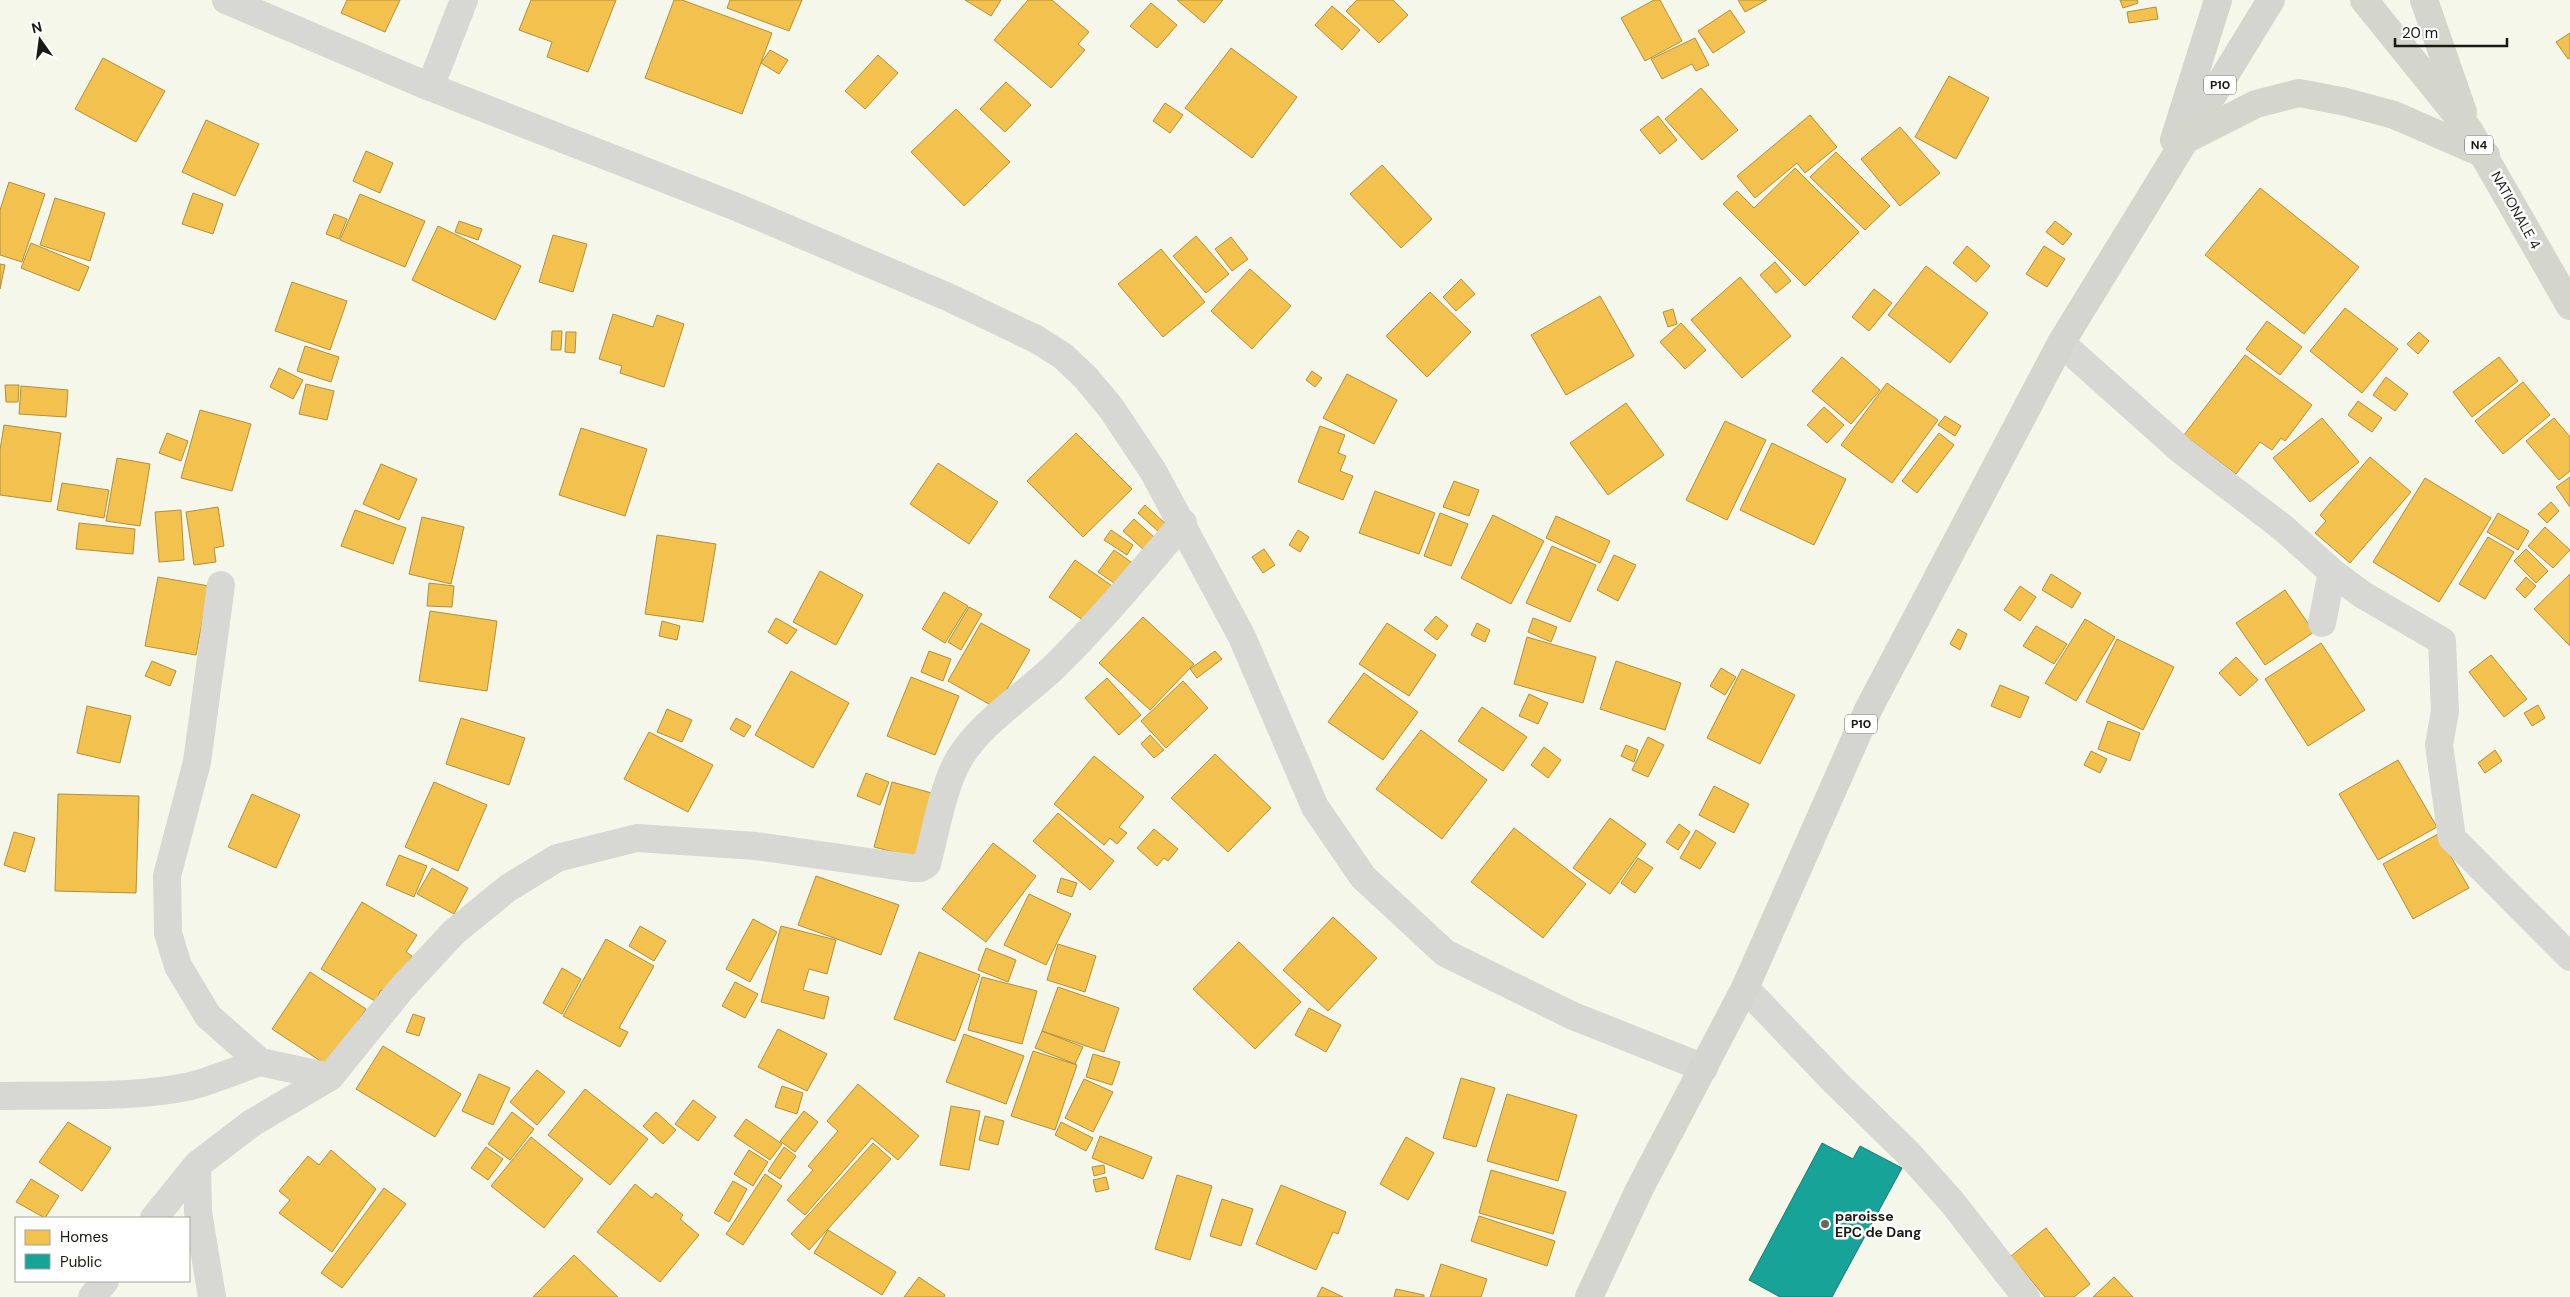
<svg xmlns="http://www.w3.org/2000/svg" width="2570" height="1297" font-family="'DM Sans',sans-serif">
	<rect width="100%" height="100%" fill="#f5f7ea"/>
	<!-- homes -->
	<path fill="#f2c14e" stroke="#b18f3c" d="M347 0H400L385 32 341 13Z
		M531 0H616L588 72 547 57 552 42 519 30Z
		M674 0H682L772 33 742 114 645 78Z
		M730 0H802L789 31 727 8Z
		M965 0H1001L991 16Z
		M1028 0H1052L1089 32 1078 44 1085 50 1051 88 994 40Z
		M1177 0H1223L1204 23Z
		M1357 0H1393L1408 15 1379 43 1346 11Z
		M1654 0H1660L1682 41 1645 61 1621 18Z
		M1738 0H1767L1745 12Z
		M2120 0H2137L2138 3 2123 8Z
		M1151 3 1177 25 1157 48 1130 26Z
		M1332 6 1360 30 1342 50 1315 25Z
		M2156 7 2158 19 2129 23 2127 12Z
		M1730 10 1745 32 1713 53 1698 31Z
		M2570 33V58L2568 59 2556 42Z
		M1695 38 1709 65 1696 71 1692 64 1662 79 1651 59Z
		M1231 48 1297 97 1252 158 1185 108Z
		M770 50 788 60 779 74 761 63Z
		M878 55 898 73 865 109 845 91Z
		M103 58 165 91 136 142 75 109Z
		M1949 76 1989 98 1956 159 1915 137Z
		M1006 82 1031 105 1005 132 980 109Z
		M1701 88 1738 130 1702 160 1665 119Z
		M1165 103 1183 115 1170 133 1153 121Z
		M956 109 1010 162 964 206 911 152Z
		M1810 115 1837 147 1805 173 1797 163 1755 198 1737 176Z
		M1658 116 1677 140 1660 154 1640 130Z
		M206 120 259 144 235 196 182 172Z
		M1900 127 1940 173 1900 206 1861 159Z
		M366 151 393 163 380 193 353 181Z
		M1836 152 1890 206 1865 230 1810 177Z
		M1382 165 1432 219 1401 248 1350 194Z
		M1795 168 1859 232 1805 286 1723 204 1737 191 1754 208Z
		M9 182 45 194 22 262 0 255V210Z
		M2260 188 2359 267 2304 334 2205 255Z
		M193 193 223 204 213 234 182 224Z
		M360 194 425 221 405 267 340 240Z
		M55 198 105 213 90 261 40 245Z
		M334 214 347 219 339 239 326 234Z
		M459 221 482 229 478 240 455 232Z
		M2055 221 2072 234 2063 245 2046 232Z
		M438 226 521 266 495 320 412 280Z
		M553 235 587 244 573 292 539 282Z
		M1196 236 1229 274 1206 293 1173 256Z
		M1231 237 1248 259 1232 271 1215 249Z
		M31 243 89 267 79 291 21 268Z
		M1967 246 1990 266 1976 282 1953 263Z
		M2044 246 2065 259 2047 287 2026 274Z
		M1161 249 1205 302 1163 337 1118 284Z
		M1775 262 1791 281 1776 293 1760 275Z
		M0 264 5 265 0 289Z
		M1926 266 1988 313 1950 363 1888 315Z
		M1250 269 1291 306 1252 349 1211 311Z
		M1740 277 1791 336 1742 378 1691 320Z
		M1461 279 1475 294 1456 311 1443 297Z
		M292 282 347 301 330 350 275 331Z
		M1874 289 1892 303 1869 331 1852 317Z
		M1430 292 1471 332 1427 377 1386 336Z
		M1600 296 1634 356 1566 395 1531 335Z
		M2345 308 2398 349 2362 393 2310 351Z
		M1673 309 1677 324 1668 327 1663 312Z
		M613 314 653 327 657 315 684 324 664 387 620 373 622 366 599 359Z
		M2267 321 2302 347 2280 375 2246 349Z
		M1681 323 1706 350 1685 369 1660 342Z
		M552 331H562L561 350H551Z
		M566 332H576L575 353 565 352Z
		M2419 332 2429 341 2418 354 2407 344Z
		M305 346 339 357 331 382 297 371Z
		M2245 355 2312 405 2285 441 2281 438 2272 450 2260 442 2236 474 2184 435Z
		M1842 357 1880 390 1851 424 1812 391Z
		M2499 357 2518 381 2472 417 2453 392Z
		M279 368 303 380 293 399 270 387Z
		M1312 371 1322 378 1315 387 1306 380Z
		M1347 374 1397 400 1374 444 1323 418Z
		M2386 377 2408 394 2395 411 2373 395Z
		M2523 382 2550 415 2503 454 2475 421Z
		M1887 383 1938 420 1892 483 1841 445Z
		M306 384 334 391 327 420 299 414Z
		M5 385H19L18 402H6Z
		M21 386 68 390 66 417 19 414Z
		M2358 401 2382 418 2372 432 2348 415Z
		M1626 403 1664 455 1608 495 1570 443Z
		M1824 407 1844 425 1827 443 1807 425Z
		M200 410 251 424 232 491 181 478Z
		M1945 416 1961 426 1955 436 1938 425Z
		M2322 418 2359 462 2310 502 2273 458Z
		M2554 418 2570 437V471L2559 480 2526 441Z
		M1725 421 1766 440 1727 520 1686 500Z
		M4 425 61 433 51 502 0 495V450Z
		M1320 426 1345 435 1338 453 1346 456 1340 471 1353 476 1343 500 1298 482Z
		M581 428 647 449 625 516 559 495Z
		M167 433 188 441 181 461 159 453Z
		M1076 433 1132 489 1083 537 1027 481Z
		M1939 433 1954 445 1917 493 1902 481Z
		M1772 443 1846 479 1814 545 1740 510Z
		M2370 457 2411 492 2350 563 2315 533 2326 521 2320 515Z
		M117 458 150 464 140 526 106 521Z
		M938 463 998 502 969 544 910 504Z
		M381 464 417 479 399 520 363 504Z
		M2570 477V507L2556 487Z
		M2425 478 2491 518 2439 602 2373 562Z
		M1454 481 1479 490 1469 516 1443 507Z
		M62 483 109 490 104 518 57 510Z
		M1375 491 1435 513 1419 554 1359 533Z
		M2551 502 2559 511 2547 523 2538 514Z
		M1145 505 1166 524 1159 532 1138 513Z
		M218 507 224 546 214 548 216 562 194 565 186 512Z
		M181 510 184 560 159 562 155 512Z
		M355 510 406 528 393 564 341 546Z
		M1440 513 1468 524 1451 566 1424 556Z
		M2498 513 2529 531 2518 550 2487 532Z
		M1493 515 1544 541 1511 604 1461 578Z
		M1556 516 1610 541 1600 563 1546 538Z
		M422 517 464 527 451 584 409 574Z
		M1134 519 1155 538 1144 550 1123 531Z
		M79 523 135 529 133 554 76 549Z
		M2545 527 2570 550 2553 568 2528 546Z
		M1111 530 1133 545 1127 555 1104 540Z
		M1298 530 1309 537 1300 552 1289 545Z
		M657 535 716 544 703 622 645 614Z
		M2488 537 2514 552 2485 599 2459 584Z
		M1552 546 1596 565 1570 622 1526 603Z
		M1264 549 1275 565 1263 573 1252 557Z
		M2526 549 2548 571 2536 583 2514 561Z
		M1114 550 1138 567 1123 589 1098 572Z
		M1614 555 1636 565 1618 601 1597 590Z
		M1075 560 1118 590 1092 626 1049 597Z
		M820 571 863 595 836 645 793 622Z
		M2051 574 2081 593 2072 608 2042 590Z
		M2570 574V646L2534 609Z
		M158 577 209 586 196 655 145 646Z
		M2526 577 2536 586 2525 598 2516 589Z
		M429 583 454 586 452 607 427 606Z
		M2020 586 2036 597 2020 621 2004 610Z
		M2285 590 2314 632 2265 665 2236 623Z
		M944 592 968 606 945 643 922 629Z
		M969 607 982 614 961 650 948 642Z
		M430 611 497 621 487 691 419 681Z
		M1436 616 1448 626 1437 640 1424 630Z
		M1143 617 1194 664 1150 710 1099 663Z
		M776 618 797 630 787 644 768 632Z
		M1533 618 1557 627 1551 642 1528 632Z
		M2085 619 2115 637 2076 701 2045 683Z
		M662 621 680 626 677 640 659 636Z
		M981 623 1030 650 996 708 948 681Z
		M1387 623 1436 655 1409 696 1359 664Z
		M1477 623 1490 630 1485 642 1471 635Z
		M2036 626 2067 644 2054 664 2023 646Z
		M1958 629 1967 634 1960 650 1950 644Z
		M1527 637 1596 657 1583 703 1514 684Z
		M2117 639 2174 667 2143 730 2086 702Z
		M2321 643 2365 710 2308 746 2265 679Z
		M929 651 951 659 943 681 921 672Z
		M1215 651 1222 659 1197 678 1190 669Z
		M2491 655 2527 699 2504 717 2469 672Z
		M2236 657 2258 680 2240 696 2219 673Z
		M152 661 176 671 170 686 145 676Z
		M1616 661 1681 683 1665 730 1600 709Z
		M1721 668 1736 677 1725 695 1710 686Z
		M1742 669 1795 695 1760 764 1707 738Z
		M791 671 849 703 813 768 755 735Z
		M1364 673 1418 712 1383 760 1328 722Z
		M911 677 959 696 935 755 887 736Z
		M1107 678 1141 715 1119 735 1085 698Z
		M1183 681 1208 708 1166 748 1141 721Z
		M2000 685 2029 697 2020 718 1991 706Z
		M1529 694 1548 703 1538 724 1519 716Z
		M2538 705 2545 718 2532 726 2524 713Z
		M87 706 131 716 120 763 77 753Z
		M1482 707 1527 737 1503 771 1458 741Z
		M667 709 692 720 682 742 657 732Z
		M461 718 525 738 509 785 446 764Z
		M736 718 751 726 744 737 730 729Z
		M2108 721 2140 733 2130 761 2098 749Z
		M1421 730 1487 780 1442 839 1376 789Z
		M649 732 713 765 688 812 624 779Z
		M1150 735 1164 750 1154 758 1141 744Z
		M1648 737 1664 745 1648 777 1632 770Z
		M1626 745 1638 750 1634 762 1621 756Z
		M1544 747 1561 760 1548 778 1531 765Z
		M2495 750 2502 761 2485 773 2478 763Z
		M2091 751 2107 759 2100 773 2084 765Z
		M1215 754 1271 808 1228 852 1171 798Z
		M1094 756 1144 797 1119 827 1127 833 1117 844 1110 838 1104 845 1054 804Z
		M2398 760 2437 827 2378 860 2339 794Z
		M866 773 889 782 880 805 857 796Z
		M434 782 487 805 458 871 405 847Z
		M892 782 939 795 921 859 874 847Z
		M1714 786 1749 804 1734 833 1699 815Z
		M58 794 139 796 136 893 55 891Z
		M252 794 300 815 276 868 228 847Z
		M1058 813 1114 861 1090 890 1033 841Z
		M1610 818 1646 844 1610 894 1573 868Z
		M1679 824 1690 832 1678 850 1666 842Z
		M1514 828 1586 884 1543 938 1471 882Z
		M1154 829 1178 849 1168 861 1164 858 1157 866 1137 848Z
		M1696 830 1716 843 1700 869 1680 858Z
		M14 832 35 838 25 872 4 865Z
		M2438 834 2469 888 2413 919 2383 864Z
		M993 843 1036 876 986 942 942 909Z
		M399 855 427 866 414 897 386 885Z
		M1638 858 1653 868 1635 893 1621 883Z
		M432 868 468 888 454 914 417 894Z
		M816 876 899 905 881 955 798 925Z
		M1061 878 1077 883 1072 897 1057 892Z
		M1029 894 1071 914 1046 965 1004 945Z
		M362 902 417 935 406 952 412 956 388 995 381 990 375 1001 321 969Z
		M1333 917 1377 958 1328 1011 1283 970Z
		M753 919 777 932 750 982 726 969Z
		M640 926 666 941 654 961 629 946Z
		M781 926 836 940 827 974 809 969 803 990 829 997 824 1019 761 1002Z
		M606 939 654 966 619 1028 628 1032 620 1047 563 1016Z
		M1239 942 1301 1002 1255 1049 1193 989Z
		M1058 944 1096 956 1085 992 1047 980Z
		M986 948 1016 960 1008 982 978 970Z
		M919 952 980 975 955 1041 894 1019Z
		M562 968 581 979 562 1014 543 1003Z
		M310 972 366 1009 328 1066 272 1029Z
		M982 977 1037 991 1022 1044 968 1030Z
		M735 982 758 994 745 1018 722 1006Z
		M1058 987 1119 1008 1104 1052 1042 1031Z
		M1309 1008 1341 1025 1326 1052 1295 1035Z
		M413 1014 425 1018 419 1036 406 1032Z
		M778 1029 827 1054 807 1091 758 1067Z
		M1042 1031 1083 1047 1075 1064 1035 1048Z
		M964 1034 1024 1056 1006 1104 946 1082Z
		M383 1046 461 1094 435 1137 356 1089Z
		M1033 1051 1077 1065 1055 1130 1011 1116Z
		M1093 1054 1120 1062 1112 1085 1086 1077Z
		M537 1070 565 1092 537 1125 510 1102Z
		M479 1074 510 1088 493 1125 462 1111Z
		M1461 1078 1495 1088 1476 1147 1443 1138Z
		M1084 1079 1113 1092 1093 1132 1065 1118Z
		M858 1084 919 1136 898 1160 872 1138 805 1215 787 1200 813 1170 808 1166 838 1131 827 1121Z
		M782 1086 803 1093 797 1114 775 1107Z
		M585 1089 648 1139 610 1185 548 1135Z
		M1507 1094 1577 1115 1558 1181 1487 1161Z
		M693 1100 716 1117 698 1141 675 1124Z
		M951 1106 980 1111 969 1170 940 1165Z
		M804 1111 818 1122 795 1152 780 1141Z
		M512 1112 534 1129 510 1160 488 1144Z
		M656 1112 676 1130 663 1144 643 1126Z
		M985 1116 1004 1121 998 1145 979 1140Z
		M746 1119 782 1144 770 1160 734 1136Z
		M68 1122 111 1148 82 1191 39 1162Z
		M1061 1122 1093 1138 1086 1151 1055 1135Z
		M1100 1136 1152 1157 1143 1179 1092 1158Z
		M531 1137 583 1179 544 1228 491 1186Z
		M1406 1137 1434 1153 1408 1200 1380 1184Z
		M873 1143 891 1159 809 1250 791 1234Z
		M486 1147 503 1159 488 1180 471 1168Z
		M784 1147 796 1156 780 1179 768 1171Z
		M331 1150 376 1189 332 1252 279 1213 290 1200 279 1191 308 1156 319 1165Z
		M749 1150 768 1162 753 1186 734 1174Z
		M1104 1165 1105 1173 1094 1176 1092 1167Z
		M1491 1170 1566 1192 1553 1234 1479 1213Z
		M765 1174 782 1186 743 1245 726 1234Z
		M1177 1175 1212 1186 1190 1260 1155 1249Z
		M1106 1177 1109 1189 1096 1192 1093 1180Z
		M31 1179 59 1196 45 1218 16 1202Z
		M733 1181 747 1189 729 1222 714 1213Z
		M635 1184 652 1198 656 1193 683 1215 680 1219 699 1235 660 1282 597 1232Z
		M1281 1185 1346 1212 1338 1234 1333 1232 1316 1270 1256 1244Z
		M384 1188 406 1204 342 1288 321 1273Z
		M1222 1199 1253 1209 1241 1246 1210 1236Z
		M1479 1216 1555 1241 1547 1266 1471 1241Z
		M2046 1228 2090 1284 2074 1297H2045L2011 1256Z
		M828 1230 896 1272 882 1295 814 1253Z
		M574 1255 618 1297H533Z
		M1441 1264 1487 1279 1481 1297H1430Z
		M919 1277 945 1295 944 1297H904Z
		M2114 1277 2133 1297H2093Z
		M1322 1287 1343 1297H1317Z
		M1396 1289 1424 1295V1297H1394Z"/>
	<!-- public -->
	<path fill="#17a398" stroke="#187a70" d="M1822 1143 1853 1159 1860 1146 1902 1168 1832 1297H1780L1749 1280Z"/>
	<g fill="none" stroke-linecap="round" stroke-linejoin="round">
		<!-- minor -->
		<path stroke="#d7d7d3" stroke-width="28" d="M430 87 464 0
			M2061 343 2181 450 2282 527 2332 572 2322 623
			M2332 572 2363 595 2442 641 2445 711 2439 745 2452 838 2570 957
			M221 585 197 762 167 876 168 933 178 966 208 1016 260 1062 330 1077
			M1745 988 1836 1083 1908 1153 1952 1202 2026 1297
			M0 1096C61 1094 131 1099 191 1086 214 1080 237 1070 260 1062
			M197 1165 198 1212 212 1297
			M154 1218 197 1165 252 1123 330 1077 402 988 454 932 508 888 557 858 637 838 756 846 911 868H920L927 864C935 834 943 786 959 759 981 722 1023 697 1054 667 1100 622 1141 572 1183 523
			M92 1297 105 1281"/>
		<!-- tertiary -->
		<path stroke="#d7d7d3" stroke-width="28" d="M226 0 430 87 739 208 948 297 1036 339 1063 356 1086 378 1111 408 1153 471 1242 637 1315 807 1363 877 1445 953 1573 1016 1704 1068"/>
		<!-- primary -->
		<path stroke="#d4d5ce" stroke-width="28" d="M2174 140 2218 0
			M1589 1297 1640 1188 1745 988 1868 710 2061 343 2271 0"/>
		<!-- trunk -->
		<path stroke="#d4d5cc" stroke-width="28" d="M2364 0 2469 130 2570 306
			M2424 0 2463 112
			M2187 139 2256 104 2299 93 2346 102 2394 115 2486 155"/>
	</g>
	<!-- markers -->
	<circle fill="#66675d" stroke="#fff" stroke-width="2" cx="1825" cy="1224" r="5"/>
	<g text-anchor="middle" stroke-width="5" stroke-linejoin="round" paint-order="stroke">
		<!-- shield labels -->
		<g fill="#fff" stroke="#5e5f58" stroke-width="1">
			<rect x="2204" y="75.5" width="32" height="19" rx="4"/>
			<rect x="2465" y="135.5" width="28" height="19" rx="4"/>
			<rect x="1845" y="714.5" width="32" height="19" rx="4"/>
		</g>
		<g font-size="12" font-weight="bold" fill="#191a11">
			<text x="2220" y="89">P10</text>
			<text x="2479" y="149">N4</text>
			<text x="1861" y="728">P10</text>
		</g>
		<!-- street labels -->
		<g font-size="14" fill="#191a11" stroke="#fff">
			<text transform="translate(2516 210) rotate(61)" y="5">NATIONALE 4</text>
		</g>
		<!-- poi labels -->
		<g font-size="14" font-weight="bold" fill="#191a11" stroke="#fff" text-anchor="start">
			<text x="1835" y="1221">paroisse<tspan x="1835" dy="16">EPC de Dang</tspan></text>
		</g>
	</g>
	<!-- legend -->
	<rect x="15" y="1217" width="175" height="65" fill="#ffffff" stroke="#a3a3a0"/>
	<rect x="25" y="1230" width="25" height="15" fill="#f2c14e" stroke="#a3a3a0"/>
	<text x="60" y="1242" font-size="15" fill="#191a11">Homes</text>
	<rect x="25" y="1254" width="25" height="15" fill="#17a398" stroke="#a3a3a0"/>
	<text x="60" y="1267" font-size="15" fill="#191a11">Public</text>
	<!-- north arrow -->
	<g transform="translate(40 40) rotate(346)" stroke="#ffffff" stroke-width="4" paint-order="stroke">
	<path d="M0-4L9 19L0 12L-9 19Z" fill="#191a11"/>
	<text y="-8" font-size="14" font-weight="bold" text-anchor="middle" fill="#191a11">N</text>
	</g>
	<!-- scale -->
	<path d="M2395 38v8h112v-8" fill="none" stroke="#191a11" stroke-width="2.5"/>
	<text x="2402" y="38" font-size="15" fill="#191a11" stroke="#ffffff" stroke-width="4" paint-order="stroke">20 m</text>
</svg>
